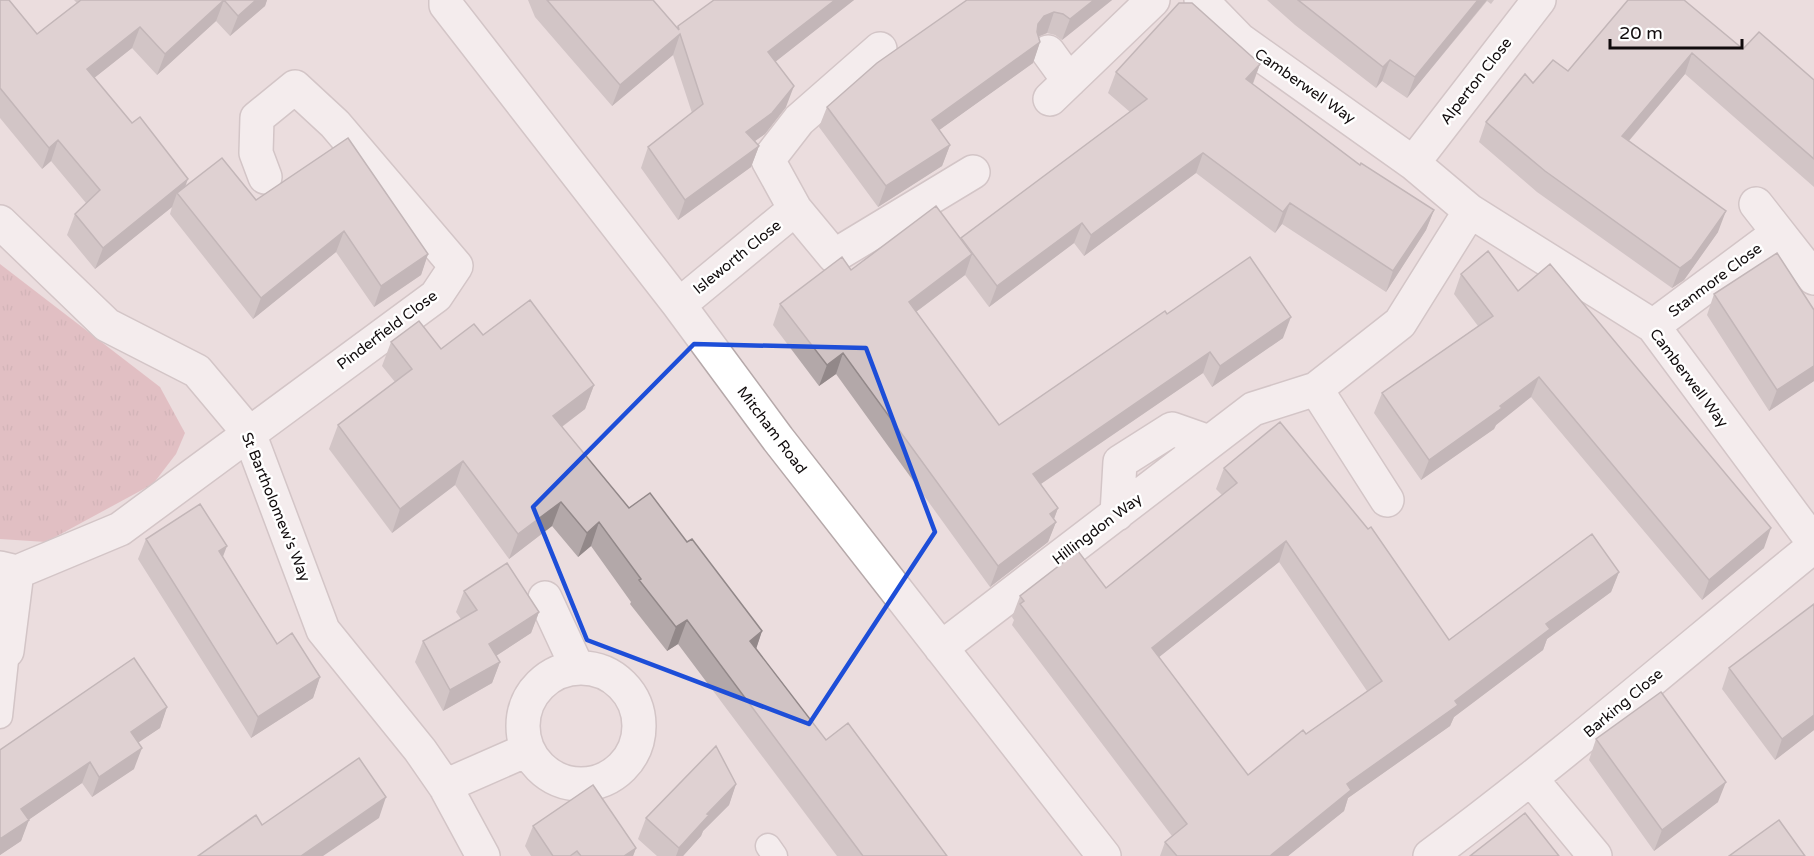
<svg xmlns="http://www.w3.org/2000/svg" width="1814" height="856" font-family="'Varela Round',sans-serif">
	<defs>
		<pattern id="grass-tufts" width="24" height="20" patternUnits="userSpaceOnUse" patternTransform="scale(1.5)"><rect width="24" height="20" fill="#d69ca3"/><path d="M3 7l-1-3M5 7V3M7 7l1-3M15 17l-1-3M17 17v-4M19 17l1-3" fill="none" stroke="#b7858b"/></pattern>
	</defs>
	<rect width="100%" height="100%" fill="#ebddde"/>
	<!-- grass -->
	<path fill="url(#grass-tufts)" d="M0 264 160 387 185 433 176 454 153 484 46 542 0 539Z"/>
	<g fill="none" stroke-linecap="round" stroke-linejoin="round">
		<defs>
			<path id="lane" d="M0 716 7 651
				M768 846 775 856"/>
			<path id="street" d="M446 0V5L679 305 778 439 1104 856
				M1201 0 1240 40 1413 163 1470 211 1653 326 1814 543
				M1048 52 1069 81
				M1050 99 1153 0
				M1413 163 1539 0
				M1756 204 1814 278
				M795 209 768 160 799 120 880 49
				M0 222 107 325 197 371 249 433 323 630 420 750 445 786 483 856
				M679 305 795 209 834 256 973 172
				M1653 326 1778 233
				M1316 389 1387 500
				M1117 514 1120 462 1172 429 1209 442
				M0 568 17 572 120 529 436 296 456 266 335 124 295 87 257 118 256 153 265 177
				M545 598 577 667
				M941 648 1253 409 1316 389 1400 323 1470 211
				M7 651 17 572
				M523 726a58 58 0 1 1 116 0a58 58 0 1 1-116 0Z
				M1532 780 1595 856
				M445 786 527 750
				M1430 856C1562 758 1686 650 1814 546"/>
		</defs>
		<!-- lane casing -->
		<use href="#lane" stroke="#b6a9aa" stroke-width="27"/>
		<!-- street casing -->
		<use href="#street" stroke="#b6a9aa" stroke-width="36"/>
		<!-- lane -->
		<use href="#lane" stroke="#fff" stroke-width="24"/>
		<!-- street -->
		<use href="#street" stroke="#fff" stroke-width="33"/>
	</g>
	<!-- wall -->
	<path fill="#b3a8a9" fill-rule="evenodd" d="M0 0 37 34 77 3 74 0H267L265 6 230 36 216 21 157 75 132 48 94 78 185 187 256 200 428 254 421 275 374 307 336 252 253 319 170 214 172 207 95 269 67 235 75 214 86 203 51 161 42 169 0 118Z
		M528 0H653L677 28 678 26 714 0H854L775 62 786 107 765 134 754 141 759 146 751 167 678 220 641 168 648 147 692 113 673 55 612 106 535 17Z
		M967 0H1112L1062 40 1055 35 1047 33 1038 37 1040 42 1033 63 939 130 950 145 942 166 878 207 819 127 827 107Z
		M1267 0H1494L1491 4 1487 1 1407 98 1382 81 1376 88 1295 25Z
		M1628 0 1814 80V187L1685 74 1629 141 1718 232 1684 280 1672 288 1537 192 1479 142 1486 122 1533 83 1568 71Z
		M1260 64 1253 84 1360 165 1434 210 1426 230 1386 292 1282 224 1275 233 1196 173 1084 256 1074 243 989 307 965 275 916 312 999 425 1167 314 1283 338 1212 387 1203 373 1041 484 1058 508 1054 519 1056 522 1048 542 990 587 836 374 819 386 773 325 780 304 851 270 960 239 1130 112 1108 93 1116 72Z
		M1461 274 1518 291 1764 548 1702 600 1531 397 1496 425 1494 429 1421 480 1374 413 1382 393 1478 326 1454 294Z
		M1714 294 1814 310V381L1769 411 1707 315Z
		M483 335 594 385 585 409 562 427 629 508 687 542 762 631 756 649 826 740 947 856H837L678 644 667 651 630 604 631 602 591 546 578 557 552 526 509 559 455 485 392 533 329 449 338 425 395 382 382 366 391 342 441 349Z
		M1224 468 1449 640 1619 572 1611 592 1547 639 1543 650 1454 717 1450 726 1348 798 1344 811 1288 856H1160L1165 842 1172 836 1012 625 1014 620 1012 617 1020 596 1106 588 1222 495 1216 489ZM1279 562 1367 691 1248 775 1159 657Z
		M146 539 223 558 277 644 320 677 313 698 251 738 138 559Z
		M464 591 539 612 531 633 496 656 500 662 492 683 443 711 415 662 423 641 461 619 456 612Z
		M1814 604V730L1775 760 1722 689 1729 668Z
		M167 707 160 728 138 742 134 769 92 797 82 783 28 820 21 841 0 855V750Z
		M1596 739 1718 802 1654 851 1589 760Z
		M736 784 729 805 703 831 701 836 683 856H657L638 839 646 818Z
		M533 826 636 848 633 856H531L525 846Z"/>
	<!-- shaded-wall -->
	<path fill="#928889" d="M224 0 216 21 157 75 165 54Z
		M256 0H267L265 6 230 36 238 16Z
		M835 0H854L761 73 768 52Z
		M1094 0H1112L1062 40 1070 19Z
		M1478 0H1487L1407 98 1415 77Z
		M1054 12 1047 33 1037 37 1038 24 1044 16Z
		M140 27 132 48 79 90 87 69Z
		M680 34 673 55 612 106 620 85Z
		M1040 42 1033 63 924 141 932 120Z
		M1692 53 1685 74 1615 157 1622 136Z
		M1390 60 1382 81 1376 88 1383 67Z
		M1260 64 1252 85 1246 79Z
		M794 86 786 107 765 134 738 153 746 132Z
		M58 140 51 161 42 169 49 148Z
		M950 145 942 166 878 207 886 186Z
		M759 146 751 167 678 220 685 200Z
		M1203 153 1196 173 1084 256 1091 235Z
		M188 179 181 198 177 193 172 207 95 269 103 248Z
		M1290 203 1282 224 1275 233 1283 212Z
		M1434 210 1426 230 1386 292 1393 271Z
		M1726 211 1718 232 1684 280 1672 288 1680 268Z
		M1082 223 1074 243 989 307 997 286Z
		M344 231 336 252 253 319 261 298Z
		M428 254 421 275 374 307 381 286Z
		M972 254 965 275 901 323 909 302Z
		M1291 317 1283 338 1212 387 1220 366Z
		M1210 352 1203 373 1026 494 1033 474Z
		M843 353 836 374 819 386 827 365Z
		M1814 366V381L1769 411 1777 390Z
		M1539 377 1531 397 1496 425 1494 429 1421 480 1429 460Z
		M594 385 585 409 544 440 553 416Z
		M463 461 455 485 392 533 400 509Z
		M561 502 552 526 509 559 518 534Z
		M1058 508 1052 524 1056 522 1048 542 990 587 998 566 1050 514Z
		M599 522 591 546 578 557 587 533Z
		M1771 528 1764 548 1702 600 1709 580Z
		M1286 541 1279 562 1144 669 1152 648Z
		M227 546 219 567V551Z
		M1619 572 1611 592 1547 639 1543 650 1454 717 1450 726 1348 798 1344 811 1288 856H1270L1347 784 1455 701 1546 624Z
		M539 612 531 633 482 665 489 644Z
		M687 620 678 644 667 651 676 627Z
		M762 631 754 655 750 641Z
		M500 662 492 683 443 711 450 690Z
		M320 677 313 698 251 738 258 717Z
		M167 707 160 728 123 753 131 732Z
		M1814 715V730L1775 760 1782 739Z
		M142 748 134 769 92 797 99 777Z
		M90 762 82 783 14 830 21 809Z
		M1726 782 1718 802 1654 851 1662 830Z
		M736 784 729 805 703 831 701 836 683 856H676L679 848 707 814Z
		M386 797 379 818 323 856H301Z
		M29 820 21 841 0 855V839Z
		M636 848 633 856H624Z"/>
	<!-- building -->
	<path fill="#d0c3c4" stroke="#928889" stroke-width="1.5" fill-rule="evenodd" d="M0 0H9L37 34 81 0H224L165 54 140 27 87 69 132 123 140 117 188 179 103 248 75 214 100 190 58 140 49 148 0 88Z
		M224 0H256L238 16Z
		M547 0H653L679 30 678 26 714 0H835L768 52 794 86 772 113 746 132 759 146 685 200 648 147 703 104 680 34 620 85Z
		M967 0H1094L1070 19 1063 14 1054 12 1044 16 1038 24 1037 32 1040 42 932 120 950 145 886 186 827 107 877 63Z
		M1298 0H1478L1415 77 1390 60 1383 67Z
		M1628 0H1684L1743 49 1759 32 1814 80V159L1692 53 1622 136 1726 211 1692 259 1680 268 1545 171 1486 122 1525 74 1533 83 1553 60 1568 71Z
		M1179 3H1192L1260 64 1246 79 1360 165 1361 163 1434 210 1393 271 1290 203 1283 212 1203 153 1091 235 1082 223 997 286 961 238 1147 99 1116 72Z
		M348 138 428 254 381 286 344 231 261 298 177 193 222 158 256 200Z
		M936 206 972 254 909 302 999 425 1165 311 1167 314 1250 257 1291 317 1220 366 1210 352 1033 474 1058 508 1050 514 1056 522 998 566 843 353 827 365 780 304 842 257 851 270Z
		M1488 251 1518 291 1550 264 1771 528 1709 580 1539 377 1500 406 1502 408 1429 460 1382 393 1493 316 1461 274Z
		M1777 253 1814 310V366L1777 390 1714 294Z
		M530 300 594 385 553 416 629 508 650 493 687 542 692 539 762 631 750 641 826 740 848 723 947 856H863L687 620 676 627 639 580 641 579 599 522 587 533 561 502 518 534 463 461 400 509 338 425 412 369 391 342 419 321 441 349 474 324 483 335Z
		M1280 422 1368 529 1371 527 1449 640 1592 534 1619 572 1546 624 1550 629 1455 701 1458 705 1347 784 1351 790 1270 856H1177L1165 842 1187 824 1020 604 1024 601 1020 596 1078 551 1106 588 1237 483 1224 468ZM1286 541 1382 681 1306 734 1303 730 1248 775 1152 648Z
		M200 504 227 546 219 551 277 644 292 633 320 677 258 717 146 539Z
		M507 563 539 612 489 644 500 662 450 690 423 641 477 610 464 591Z
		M1814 604V715L1782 739 1729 668Z
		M134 658 167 707 131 732 142 748 99 777 90 762 21 809 29 820 0 839V750Z
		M1661 692 1726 782 1662 830 1596 739Z
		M716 746 736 784 707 814 709 815 679 848 646 818Z
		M359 758 386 797 301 856H198L256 815 262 825Z
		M593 785 636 848 624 856H581L577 851 570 856H553L533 826Z
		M1525 813 1559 856H1470Z
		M1779 820 1805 856H1729Z"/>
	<!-- marked area -->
	<path d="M0 0H1814V856H0ZM694 344 866 348 935 532 809 724 587 640 533 507Z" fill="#ebddde" fill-opacity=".55" fill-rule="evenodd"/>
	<path fill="none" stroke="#1d4ed8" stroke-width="4.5" stroke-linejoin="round" d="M694 344 866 348 935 532 809 724 587 640 533 507Z"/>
	<g text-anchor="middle" stroke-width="5" stroke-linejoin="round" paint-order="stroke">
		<!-- street labels -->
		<g font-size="15" fill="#100b0c" stroke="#fff">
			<text transform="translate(1476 81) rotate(-52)" y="5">Alperton Close</text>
			<text transform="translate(1305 86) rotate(35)" y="5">Camberwell Way</text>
			<text transform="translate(737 257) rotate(-39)" y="5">Isleworth Close</text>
			<text transform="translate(1715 280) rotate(-37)" y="5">Stanmore Close</text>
			<text transform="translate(387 330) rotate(-37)" y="5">Pinderfield Close</text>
			<text transform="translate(1689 378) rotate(53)" y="5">Camberwell Way</text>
			<text transform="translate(772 430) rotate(53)" y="5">Mitcham Road</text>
			<text transform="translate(276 507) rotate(68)" y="5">St Bartholomew's Way</text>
			<text transform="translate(1097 529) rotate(-37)" y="5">Hillingdon Way</text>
			<text transform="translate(1623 703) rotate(-40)" y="5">Barking Close</text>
		</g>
	</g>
	<!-- scale -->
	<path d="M1610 39v9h132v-9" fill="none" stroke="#100b0c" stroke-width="3"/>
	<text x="1619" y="39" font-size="18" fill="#100b0c" stroke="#ffffff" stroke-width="4.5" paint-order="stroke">20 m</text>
</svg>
